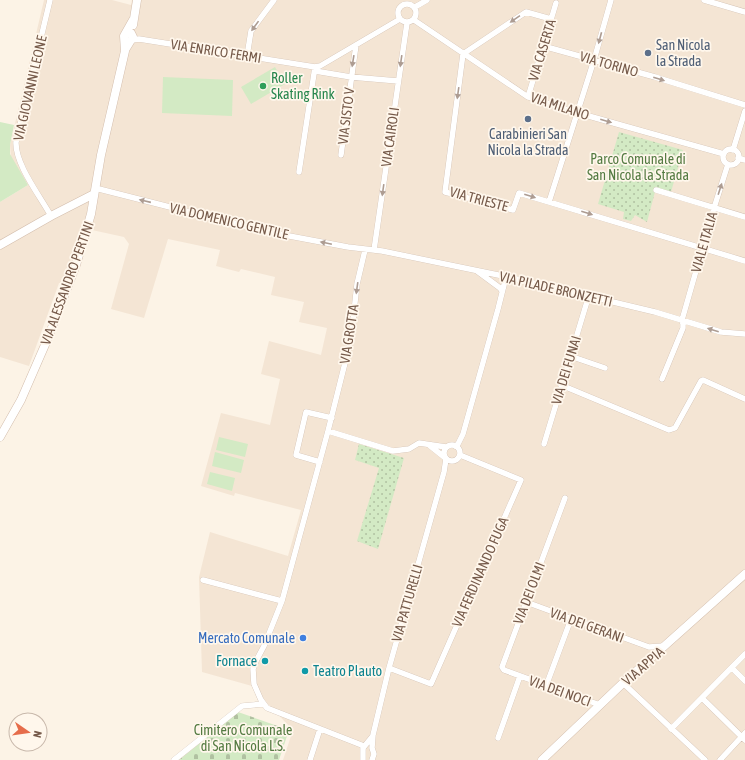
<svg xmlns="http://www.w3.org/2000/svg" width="745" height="760" font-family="'Asap Condensed',sans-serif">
	<defs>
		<pattern id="cemetery-stones" width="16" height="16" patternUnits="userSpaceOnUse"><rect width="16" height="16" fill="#d3eac4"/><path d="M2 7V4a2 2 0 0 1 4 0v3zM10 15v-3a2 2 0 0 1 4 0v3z" fill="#b0c1a1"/></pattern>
		<pattern id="park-dots" width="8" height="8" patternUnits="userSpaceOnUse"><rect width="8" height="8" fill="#d3eac4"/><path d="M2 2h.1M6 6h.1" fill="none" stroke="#b0c1a1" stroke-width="1.8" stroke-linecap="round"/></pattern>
	</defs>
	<rect width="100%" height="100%" fill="#fcf3e6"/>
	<!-- residential -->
	<path fill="#f4e5d4" d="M44 0H112L131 5 132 0H745V760H283L293 730 258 694 256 695 252 686 202 672 199 577 210 532 288 556 301 510 235 493 234 496 201 486 221 413 270 425 280 379 261 374 269 341 321 355 327 328 299 322 304 302 271 295 275 277 241 269 239 272 216 266 220 250 168 239 144 318 111 309 129 244 124 237 92 230 73 283H59L29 366 0 357V202L28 185 11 158 10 145Z"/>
	<!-- grass -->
	<path fill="#d3eac4" d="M275 67 285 84 251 104 241 87Z
		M163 77 233 80 232 116 162 113Z
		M0 122 14 125 10 145V154L28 185 0 202Z
		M219 437 248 444 245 457 216 450Z
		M215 452 244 460 241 473 212 466Z
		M210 472 235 478 232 491 207 484Z"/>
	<!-- cemetery -->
	<path fill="url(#cemetery-stones)" d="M238 712 289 730 279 760H179Z"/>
	<!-- park -->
	<path fill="url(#park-dots)" d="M619 132 683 150 671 192 656 188 647 222 635 215 631 221 623 219 624 212 598 204Z
		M359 444 404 458 378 549 357 541 379 468 355 460Z"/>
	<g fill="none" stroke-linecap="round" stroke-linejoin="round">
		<defs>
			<path id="street" d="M50 0 16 142C15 164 40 196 51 216
				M704 0 745 12
				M398 13a9 9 0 1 1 18 0a9 9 0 1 1-18 0Z
				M415 7 427 0
				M551 19 526 12 463 54 445 192 513 210 519 193 745 261
				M414 20 528 97 578 113 724 154
				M132 40 139 39 315 67 320 66 400 19
				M543 46 655 77 745 105
				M247 56 251 31 274 0
				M315 71 351 77 398 81
				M528 97 556 3
				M723 157a8 8 0 1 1 16 0a8 8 0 1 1-16 0Z
				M733 150 745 111
				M341 155 356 45
				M738 158 745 160
				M299 172 315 67
				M95 188 268 232 348 247 382 251 508 277 655 312 721 332 745 334
				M656 190 745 217
				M549 202 594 60 611 0
				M374 250 407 23
				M477 271 500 288 502 291
				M682 320 714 208 728 164
				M570 356 605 368
				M662 379 683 328V324L682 320
				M561 385 669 430 675 428 701 381 703 380 745 399
				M328 431 393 451 409 449 419 443 446 447
				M544 444 589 295
				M444 453a8 8 0 1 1 16 0a8 8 0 1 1-16 0Z
				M429 445 444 457
				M455 446 458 444 463 434 498 309 506 277
				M320 462 296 455 306 412 332 418
				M565 498 502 667 504 670 600 705
				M203 580 282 601
				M526 602 649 647 665 646
				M389 668 431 684 521 480 460 455
				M732 668 745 681
				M623 683 705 760
				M546 686 571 619
				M702 698 745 740
				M671 729 745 654
				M498 738 520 676
				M364 746 267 708 261 700 254 684 253 669 256 661 264 646 282 601 328 431 351 339 357 284 365 250
				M174 760 242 706 263 704
				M310 760 320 729
				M363 760V748L372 737
				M372 760 374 754 372 748 373 735 389 668 444 472 446 459
				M720 760 745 733"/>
			<path id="secondary" d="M133 25 137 0
				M125 50 133 37 131 33H127
				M0 245 51 216 94 194
				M0 437 21 400 48 338 76 265 91 214 101 155 125 51 124 36 133 20
				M542 760 623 683 745 574"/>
		</defs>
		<!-- street casing -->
		<use href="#street" stroke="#cebbac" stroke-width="6"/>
		<!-- secondary casing -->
		<use href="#secondary" stroke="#d3bdac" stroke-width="9"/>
		<!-- street -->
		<use href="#street" stroke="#fff" stroke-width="5.5"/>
		<!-- secondary -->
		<use href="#secondary" stroke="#fff" stroke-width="8"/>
	</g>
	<!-- one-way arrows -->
	<defs><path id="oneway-solid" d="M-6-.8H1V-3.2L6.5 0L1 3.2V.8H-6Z"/></defs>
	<g fill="#ad9c92">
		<use href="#oneway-solid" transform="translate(515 19) rotate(146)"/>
		<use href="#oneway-solid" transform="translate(255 26) rotate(126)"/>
		<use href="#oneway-solid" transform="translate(600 38) rotate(105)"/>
		<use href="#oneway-solid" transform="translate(353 61) rotate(99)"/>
		<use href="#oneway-solid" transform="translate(401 61) rotate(98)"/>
		<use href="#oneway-solid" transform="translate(659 79) rotate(17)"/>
		<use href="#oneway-solid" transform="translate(458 93) rotate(98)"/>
		<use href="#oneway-solid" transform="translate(606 121) rotate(16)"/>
		<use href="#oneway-solid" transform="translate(720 189) rotate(-72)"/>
		<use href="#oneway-solid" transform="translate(383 190) rotate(98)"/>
		<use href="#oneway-solid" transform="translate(530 196) rotate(17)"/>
		<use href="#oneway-solid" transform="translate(145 201) rotate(-167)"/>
		<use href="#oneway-solid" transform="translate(587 213) rotate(17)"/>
		<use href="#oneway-solid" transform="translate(326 243) rotate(-168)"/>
		<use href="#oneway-solid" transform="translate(357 288) rotate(98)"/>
		<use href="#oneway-solid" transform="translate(713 330) rotate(-163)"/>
	</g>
	<!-- markers -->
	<g fill="#5c6f8a" stroke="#fff7ec" stroke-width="1.5">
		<circle cx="648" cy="53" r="4"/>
		<circle cx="528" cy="119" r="4"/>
	</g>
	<circle fill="#2e9e5b" stroke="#fff7ec" stroke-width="1.5" cx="263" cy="86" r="4"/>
	<circle fill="#3f7fe0" stroke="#fff7ec" stroke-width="1.5" cx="303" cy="638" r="4"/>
	<g fill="#0f9aa8" stroke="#fff7ec" stroke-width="1.5">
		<circle cx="265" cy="661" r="4"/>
		<circle cx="305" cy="671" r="4"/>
	</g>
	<g text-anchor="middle" stroke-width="3.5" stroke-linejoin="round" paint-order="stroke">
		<!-- service labels -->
		<g font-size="14" fill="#4e5e75" stroke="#fff7ec" text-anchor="start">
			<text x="656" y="50">San Nicola<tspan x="656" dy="16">la Strada</tspan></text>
			<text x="528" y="139" text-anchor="middle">Carabinieri San<tspan x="528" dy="16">Nicola la Strada</tspan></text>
		</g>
		<!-- street labels -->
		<g font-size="14" fill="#765a4a" stroke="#fff7ec">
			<text transform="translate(542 50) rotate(-73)" y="5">VIA CASERTA</text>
			<text transform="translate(216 51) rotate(9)" y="5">VIA ENRICO FERMI</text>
			<text transform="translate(609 64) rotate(16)" y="5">VIA TORINO</text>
			<text transform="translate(30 88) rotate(-77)" y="5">VIA GIOVANNI LEONE</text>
			<text transform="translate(560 106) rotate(18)" y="5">VIA MILANO</text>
			<text transform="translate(346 116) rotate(-83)" y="5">VIA SISTO V</text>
			<text transform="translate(390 137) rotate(-82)" y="5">VIA CAIROLI</text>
			<text transform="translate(479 199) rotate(15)" y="5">VIA TRIESTE</text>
			<text transform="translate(229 221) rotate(13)" y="5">VIA DOMENICO GENTILE</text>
			<text transform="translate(704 242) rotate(-74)" y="5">VIALE ITALIA</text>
			<text transform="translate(67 283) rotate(-70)" y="5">VIA ALESSANDRO PERTINI</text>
			<text transform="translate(556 289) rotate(13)" y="5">VIA PILADE BRONZETTI</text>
			<text transform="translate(349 334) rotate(-81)" y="5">VIA GROTTA</text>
			<text transform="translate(566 370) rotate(-73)" y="5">VIA DEI FUNAI</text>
			<text transform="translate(480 572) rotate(-66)" y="5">VIA FERDINANDO FUGA</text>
			<text transform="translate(529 593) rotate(-69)" y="5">VIA DEI OLMI</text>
			<text transform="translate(407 603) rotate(-74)" y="5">VIA PATTURELLI</text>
			<text transform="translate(587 625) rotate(20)" y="5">VIA DEI GERANI</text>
			<text transform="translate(643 666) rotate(-41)" y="5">VIA APPIA</text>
			<text transform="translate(560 691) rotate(20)" y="5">VIA DEI NOCI</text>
		</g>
		<!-- leisure labels -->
		<g font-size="14" fill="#27864d" stroke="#fff7ec" text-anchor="start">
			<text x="271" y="83">Roller<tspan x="271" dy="16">Skating Rink</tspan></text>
		</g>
		<!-- park labels -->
		<g font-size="14" fill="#547b42" stroke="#fff7ec">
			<text x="638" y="164">Parco Comunale di<tspan x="638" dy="16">San Nicola la Strada</tspan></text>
			<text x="243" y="735">Cimitero Comunale<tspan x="243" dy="16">di San Nicola L.S.</tspan></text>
		</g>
		<!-- shop labels -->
		<g font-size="14" fill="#366cbe" stroke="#fff7ec" text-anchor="end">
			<text x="295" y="643">Mercato Comunale</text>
		</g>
		<!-- culture labels -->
		<g font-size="14" fill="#0d838f" stroke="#fff7ec" text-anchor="end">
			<text x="257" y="666">Fornace</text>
			<text x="313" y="676" text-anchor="start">Teatro Plauto</text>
		</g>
	</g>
	<!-- north arrow -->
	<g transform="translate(28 732) rotate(103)"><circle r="19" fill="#fff7ec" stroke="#c8b8ab"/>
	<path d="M0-3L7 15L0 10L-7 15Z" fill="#e66d4b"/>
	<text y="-6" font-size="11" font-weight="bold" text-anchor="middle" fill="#765a4a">N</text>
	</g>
</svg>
